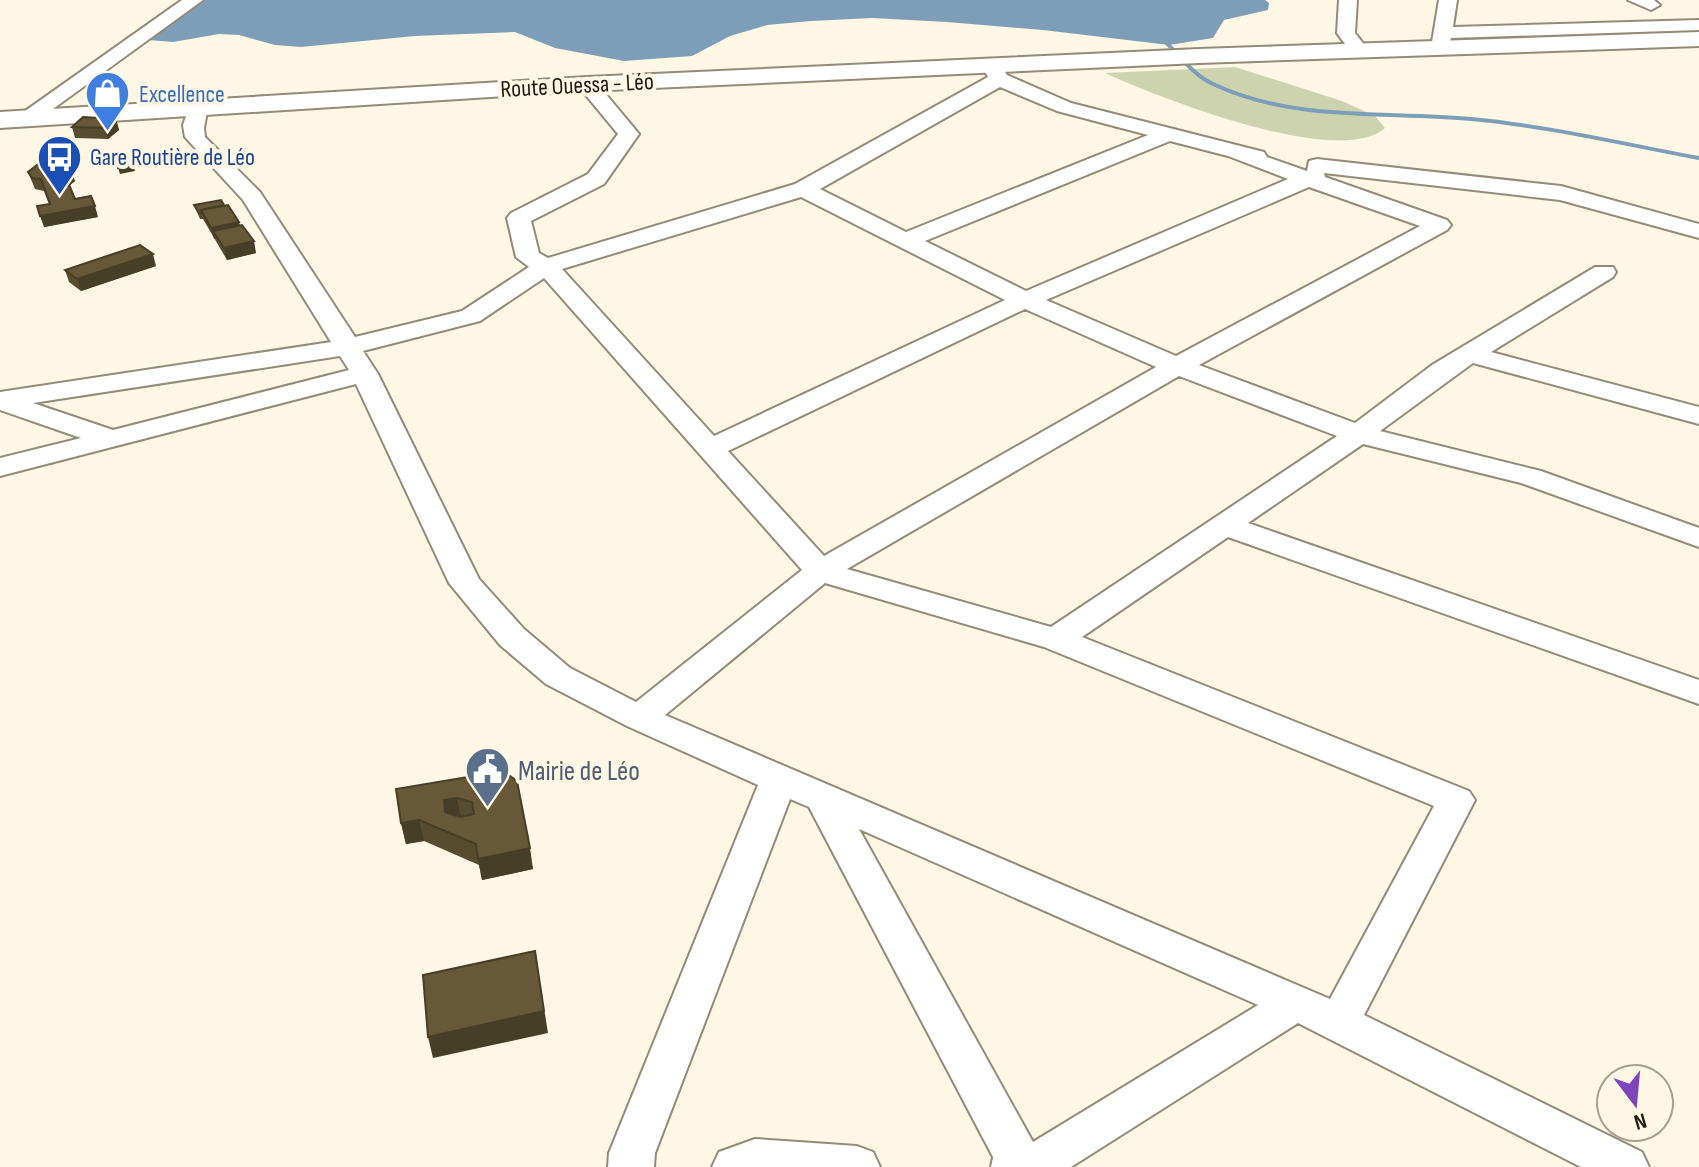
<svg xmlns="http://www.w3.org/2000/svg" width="1699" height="1167" font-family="'Sofia Sans Condensed',sans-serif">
	<rect width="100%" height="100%" fill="#fff7e6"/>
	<!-- green -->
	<path fill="#ced3af" d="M1235 67 1342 101 1375 116 1385 128C1339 169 1157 97 1105 73Z"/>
	<!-- water -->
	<path fill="#7d9eb6" d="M205 0H1265L1269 3 1268 10 1224 20 1213 38 1169 45 1043 30 947 22 872 18 811 21 767 25 730 36 692 56 624 61 555 48 515 32 415 36 301 47 275 45 239 35 219 34 173 42 148 40Z"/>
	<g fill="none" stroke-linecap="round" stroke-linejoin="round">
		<!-- stream -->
		<path stroke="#7d9eb6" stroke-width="4" d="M1163 40C1180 54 1192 75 1213 84 1293 122 1385 111 1471 119 1548 126 1623 144 1699 158"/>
		<defs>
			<path id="minor" d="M182 0H203L35 122H21L18 118 21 114Z
				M1339 0H1357L1355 33 1369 51 1367 55H1353L1337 33Z
				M1439 0H1457L1453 27 1699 20V30L1451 38 1447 52 1440 54 1431 48Z
				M1628 0H1654L1660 5 1651 10Z
				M991 59 998 61 1007 75 1071 103 1264 152 1267 157 1307 171 1309 161 1317 159 1561 186 1699 224V238L1560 200 1324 173 1325 177 1447 220 1451 225 1447 230 1199 365 1355 423 1432 365 1595 267H1613L1616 272 1613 277 1491 352 1699 407V424L1473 363 1380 431 1541 471 1699 528V547L1521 483 1363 444 1248 523 1699 680V704L1228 537 1082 637 1469 791 1475 800 1364 1015 1642 1152 1649 1167H1581L1298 1023 1071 1167H991L993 1157 809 807 790 799 655 1153 654 1167H608L609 1153 758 785 627 726 546 684 500 645 449 583 356 384 0 476V458L81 438 0 410V392L331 342 243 200 185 137 183 125 191 102H205L208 106 204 128 205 137 260 192 355 337 462 311 529 267 516 257 507 218 511 213 588 174 618 134 580 88 577 84 580 80H594L639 134 604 184 531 221 539 253 548 258 795 184 988 77 981 65ZM1000 87 1057 111 1148 135 906 232 820 189ZM1170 141 1228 156 1288 179 1026 291 925 241ZM1309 187 1420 226 1176 356 1046 300ZM801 197 1005 300 714 436 562 269ZM544 278 802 570 636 702 570 668 524 629 479 579 378 374 363 351 480 321ZM1025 309 1156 367 824 556 728 451ZM340 356 349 370 113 430 33 403ZM1179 376 1337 436 1051 627 847 569ZM825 583 1044 647 1434 806 1330 999 665 715ZM859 829 1258 1005 1033 1142Z
				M755 1139 857 1146 873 1152 880 1167H712L719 1152Z"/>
			<path id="major" d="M1699 32V46L1199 63 587 91 0 128V112L587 77 1199 49Z"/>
		</defs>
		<!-- minor casing -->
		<use href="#minor" stroke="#938a77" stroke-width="4"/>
		<!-- major casing -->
		<use href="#major" stroke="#938a77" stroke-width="4"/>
		<!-- minor -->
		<use href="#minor" fill="#fff" fill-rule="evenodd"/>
		<!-- major -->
		<use href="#major" fill="#fff" fill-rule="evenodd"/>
	</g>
	<!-- wall -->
	<path fill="#584c30" d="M116 119 119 130 108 139 75 138 72 127Z
		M28 172 75 181 70 185 75 199 98 217 44 227 49 204 44 191 35 189Z
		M194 205H224L240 225 256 253 227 260 203 219H200Z
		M156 266 81 291 69 282 65 270Z
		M503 771 533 869 482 880 479 865 424 841 406 844 401 823Z"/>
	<!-- shaded-wall -->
	<path fill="#473e27" d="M116 119 119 130 108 139 105 128Z
		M133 165 135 171 120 174 118 168Z
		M71 170 75 181 69 186 65 175Z
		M95 206 98 217 44 227 40 216Z
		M239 222 242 233 213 231 215 239H214L211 228Z
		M254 241 256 253 227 260 224 248Z
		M153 254 156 266 81 291 77 279Z
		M457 798 461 819 445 812 444 800Z
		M419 820 424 841 406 844 401 823Z
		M530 848 533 869 482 880 478 859Z
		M535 951 548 1033 433 1058 428 1037Z"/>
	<!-- building -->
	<path fill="#665838" stroke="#473e27" stroke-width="2" fill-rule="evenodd" d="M83 117 116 119 105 128 72 127Z
		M128 154 133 165 118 168 114 157Z
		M56 162 69 165 71 170 65 175 75 199 91 196 95 206 40 216 37 206 50 204 41 179 32 178 28 172 37 165Z
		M221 200 224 205 201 210 202 213H199L194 205Z
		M228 205 239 222 211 228 201 210Z
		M242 225 254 241 224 248 213 231Z
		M140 245 153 254 77 279 65 270Z
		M503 771 517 781 530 848 478 859 476 844 419 820 401 823 396 789ZM457 798 472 802 474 814 460 817 445 812 444 800Z
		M535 951 544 1011 428 1037 423 975Z"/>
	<!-- icons -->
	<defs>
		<symbol id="shop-pin" viewBox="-11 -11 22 30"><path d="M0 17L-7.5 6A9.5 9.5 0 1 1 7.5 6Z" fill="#3f7fe0" stroke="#fff7e6"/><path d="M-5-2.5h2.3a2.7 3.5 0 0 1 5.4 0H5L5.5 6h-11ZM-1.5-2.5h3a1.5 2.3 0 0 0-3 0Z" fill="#fff"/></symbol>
		<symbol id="bus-pin" viewBox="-11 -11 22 30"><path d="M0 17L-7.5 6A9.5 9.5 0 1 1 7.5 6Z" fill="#1a4fb4" stroke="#fff7e6"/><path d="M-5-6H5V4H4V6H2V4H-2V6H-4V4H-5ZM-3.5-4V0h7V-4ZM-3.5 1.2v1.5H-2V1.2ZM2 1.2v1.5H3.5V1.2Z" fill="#fff"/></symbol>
		<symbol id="civic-pin" viewBox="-11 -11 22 30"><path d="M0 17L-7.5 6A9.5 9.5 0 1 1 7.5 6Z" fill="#5c6f8a" stroke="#fff7e6"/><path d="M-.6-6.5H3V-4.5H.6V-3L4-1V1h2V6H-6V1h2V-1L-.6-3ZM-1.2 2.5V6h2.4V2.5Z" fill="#fff"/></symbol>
	</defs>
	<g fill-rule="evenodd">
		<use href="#shop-pin" x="82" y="68" width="51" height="69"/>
		<use href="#bus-pin" x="34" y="132" width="51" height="69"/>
		<use href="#civic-pin" x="462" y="744" width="51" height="69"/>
	</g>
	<g text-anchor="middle" stroke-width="8" stroke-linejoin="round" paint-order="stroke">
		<!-- far-street labels -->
		<g font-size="24" fill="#1e1b13" stroke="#fff7e6">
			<text transform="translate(577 85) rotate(-3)" y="8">Route Ouessa - Léo</text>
		</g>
		<!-- far-shop labels -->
		<g font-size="24" fill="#366cbe" stroke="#fff7e6" text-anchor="start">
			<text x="139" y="102">Excellence</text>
		</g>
		<!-- far-transit labels -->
		<g font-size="24" fill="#164399" stroke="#fff7e6" text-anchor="start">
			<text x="90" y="165">Gare Routière de Léo</text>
		</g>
		<!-- service labels -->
		<g font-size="28" fill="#4e5e75" stroke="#fff7e6" text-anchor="start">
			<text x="518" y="780">Mairie de Léo</text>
		</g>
	</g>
	<!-- north arrow -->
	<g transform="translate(1635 1103) rotate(164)"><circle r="38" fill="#fff7e6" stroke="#a59f92" stroke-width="2"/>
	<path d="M0-6L14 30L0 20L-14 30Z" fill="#7e44ba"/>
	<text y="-12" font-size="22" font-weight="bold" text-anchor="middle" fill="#1e1b13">N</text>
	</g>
</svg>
